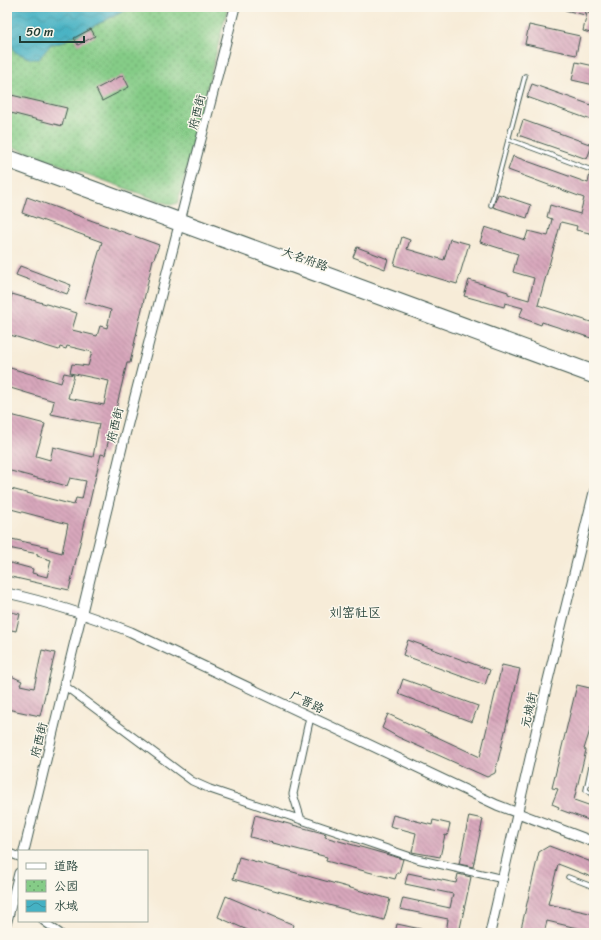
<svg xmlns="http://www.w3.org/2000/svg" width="601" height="940" font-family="Sriracha,'LXGW WenKai TC',sans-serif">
	<defs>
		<pattern id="park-dots" width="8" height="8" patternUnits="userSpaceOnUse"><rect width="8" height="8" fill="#85cc87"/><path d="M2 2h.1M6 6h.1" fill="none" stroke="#6ca76f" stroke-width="1.8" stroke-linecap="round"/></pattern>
		<pattern id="water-waves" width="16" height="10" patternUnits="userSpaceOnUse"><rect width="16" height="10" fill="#45b1c3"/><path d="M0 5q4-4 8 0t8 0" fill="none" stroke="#39919f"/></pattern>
		<pattern id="building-back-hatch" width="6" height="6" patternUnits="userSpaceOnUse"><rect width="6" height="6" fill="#d8a7bc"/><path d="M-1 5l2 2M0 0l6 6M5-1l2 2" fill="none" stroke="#af899a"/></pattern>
	</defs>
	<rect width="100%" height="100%" fill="#fbf7ec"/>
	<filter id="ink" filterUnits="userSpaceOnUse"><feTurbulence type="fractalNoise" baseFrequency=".025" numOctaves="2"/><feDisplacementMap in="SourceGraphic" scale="8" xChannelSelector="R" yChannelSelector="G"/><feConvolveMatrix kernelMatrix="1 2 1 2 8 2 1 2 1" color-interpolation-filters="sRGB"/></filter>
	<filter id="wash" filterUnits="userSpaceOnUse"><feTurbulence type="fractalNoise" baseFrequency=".012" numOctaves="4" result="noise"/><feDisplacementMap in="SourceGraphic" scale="16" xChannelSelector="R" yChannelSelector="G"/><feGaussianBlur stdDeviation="0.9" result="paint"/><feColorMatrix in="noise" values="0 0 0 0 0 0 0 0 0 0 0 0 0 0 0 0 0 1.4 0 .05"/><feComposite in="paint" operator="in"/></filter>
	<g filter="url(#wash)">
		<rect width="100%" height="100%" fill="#f7ecd8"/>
		<!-- built -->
		<path fill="#ead1ec" d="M550 925 584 933H548Z"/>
		<!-- park -->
		<path fill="url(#park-dots)" stroke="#52845e" d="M132 7H228L178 203 171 205 7 145V35L15 52 43 54 51 44 60 43Z"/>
		<!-- water -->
		<path fill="url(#water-waves)" stroke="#32777c" d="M7 7H132L60 43 51 44 39 59H31L15 52 7 35Z"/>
		<g id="blocks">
			<!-- building -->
			<path fill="url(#building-back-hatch)" d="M565 7H587L585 15 565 10Z
				M587 13 594 15V34L583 31Z
				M529 25 580 36 576 55 525 44Z
				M91 29 95 36 78 45 74 38Z
				M576 62 594 66V85L572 80Z
				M123 75 129 87 102 101 96 89Z
				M532 84 594 106V121L527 97Z
				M7 94 67 108 62 126 7 112Z
				M523 120 592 145 587 159 518 135Z
				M513 156 588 183 590 173 594 174V234L576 230 577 226 561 222 538 305 594 323V339L542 322 541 325 519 317 523 308 505 303 504 307 464 296 469 280 508 292V294L529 300 534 278 513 272 518 254 480 242 485 227 525 240 528 231 548 236 552 219 547 217 550 205 580 214 584 198 508 170Z
				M498 194 531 205 527 218 493 207Z
				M27 197 159 245 154 259H153L130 363H127L105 455 101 454 69 590 7 576V562L33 569 32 573 47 577 51 560 37 556 38 554 8 548 7 538 48 547 47 549 62 553 68 524 7 508V488L74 505 76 498 82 499 86 481 70 478 67 486 7 470V414L45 424 36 456 50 460 53 447 93 457 99 424 51 414 54 401 7 387V367L61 383 64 373 74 375 68 398 104 405 109 381 70 373 72 364 88 366 92 352 67 346 66 349 60 347 59 350 7 334V310L12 294 77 313 72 330 97 336 100 326 107 328 111 310 84 302 102 242 22 213Z
				M402 237 410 240 407 249 444 260 450 239 469 244 457 284 394 265Z
				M357 247 388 259 385 269 353 257Z
				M20 266 71 285 67 294 16 275Z
				M7 611 20 614 16 631 7 629Z
				M408 640 490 670 485 685 403 655Z
				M42 650 55 653 40 716 7 709V674L22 681 20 685 34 688Z
				M502 665 520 669 495 773 487 777 398 737 382 728 388 714 480 757Z
				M403 679 478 706 472 722 398 694Z
				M577 685 594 689V718L584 749 586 750 574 800 594 807V822L558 809 559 807 552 804 558 789 552 788Z
				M255 815 323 833 326 834 325 837 403 859 399 873H397L395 879 326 861 327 857 250 837Z
				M393 815 432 825 433 820 450 824 447 836 445 835 440 857 412 852 416 833 390 826Z
				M469 816 483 819 473 867 459 864Z
				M549 846 594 863V878L558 864 548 904 594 914V932L547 921 544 933H520L539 852Z
				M239 857 390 899 384 920 233 879Z
				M408 873 456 883 458 874 471 877 459 933H446L448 919 400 909 403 898 450 908 453 894 405 884Z
				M226 896 294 925 291 933H254L218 917Z
				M397 924 425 930V933H395Z"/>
		</g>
	</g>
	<g filter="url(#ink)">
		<use href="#blocks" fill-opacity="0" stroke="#3f574d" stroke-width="1"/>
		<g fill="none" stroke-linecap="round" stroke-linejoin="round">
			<defs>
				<path id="service" d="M508 139 594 171
					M491 205 525 76
					M594 752 586 790 594 796
					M568 877 594 887"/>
				<path id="minor" d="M65 686 192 781 210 789 417 859 503 879
					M301 820 293 794 310 717
					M7 852 19 857
					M43 921 60 933"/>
				<path id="tertiary" d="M7 154 594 370
					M7 163 594 379
					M7 593C52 603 88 615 131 632L497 805 594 842
					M24 851 124 439 235 7
					M7 921 19 873
					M490 933 547 684 594 492"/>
			</defs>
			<!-- service casing -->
			<use href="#service" stroke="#3f574d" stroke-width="5.5"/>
			<!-- minor casing -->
			<use href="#minor" stroke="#3f574d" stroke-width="9"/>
			<!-- tertiary casing -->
			<use href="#tertiary" stroke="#3f574d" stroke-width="11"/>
			<!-- service -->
			<use href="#service" stroke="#fff" stroke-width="3.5"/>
			<!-- minor -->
			<use href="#minor" stroke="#fff" stroke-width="7"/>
			<!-- tertiary -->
			<use href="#tertiary" stroke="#fff" stroke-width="9"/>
		</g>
	</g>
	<g text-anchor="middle" stroke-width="3" stroke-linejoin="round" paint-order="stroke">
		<!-- street labels -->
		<g font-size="12" fill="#1f3d34" stroke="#fbf7ec">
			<text transform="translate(197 112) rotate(-76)" y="4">府西街</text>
			<text transform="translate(305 259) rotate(20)" y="4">大名府路</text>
			<text transform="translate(115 425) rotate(-76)" y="4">府西街</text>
			<text transform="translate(307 702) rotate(25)" y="4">广晋路</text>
			<text transform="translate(529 710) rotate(-77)" y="4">元城街</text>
			<text transform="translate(39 740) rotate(-76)" y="4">府西街</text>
		</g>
		<!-- neighbourhood labels -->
		<g font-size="13" fill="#1f3d34" stroke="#fbf7ec">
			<text x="355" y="617">刘窑社区</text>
		</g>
	</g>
	<!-- margin -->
	<rect width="601" height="940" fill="none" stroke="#fbf7ec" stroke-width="24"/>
	<!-- legend -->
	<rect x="18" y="850" width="130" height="72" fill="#fbf7ec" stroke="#a3ada2"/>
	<rect x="26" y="863" width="20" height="6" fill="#ffffff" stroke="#a3ada2"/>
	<text x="54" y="870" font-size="12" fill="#1f3d34">道路</text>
	<rect x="26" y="880" width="20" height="12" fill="url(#park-dots)" stroke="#a3ada2"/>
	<text x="54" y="890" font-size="12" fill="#1f3d34">公园</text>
	<rect x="26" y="900" width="20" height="12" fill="url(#water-waves)" stroke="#a3ada2"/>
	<text x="54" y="910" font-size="12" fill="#1f3d34">水域</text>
	<!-- scale -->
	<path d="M20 36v6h64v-6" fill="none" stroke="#1f3d34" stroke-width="2"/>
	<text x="26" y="36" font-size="12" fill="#1f3d34" stroke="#fbf7ec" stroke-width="3" paint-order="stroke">50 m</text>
</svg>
